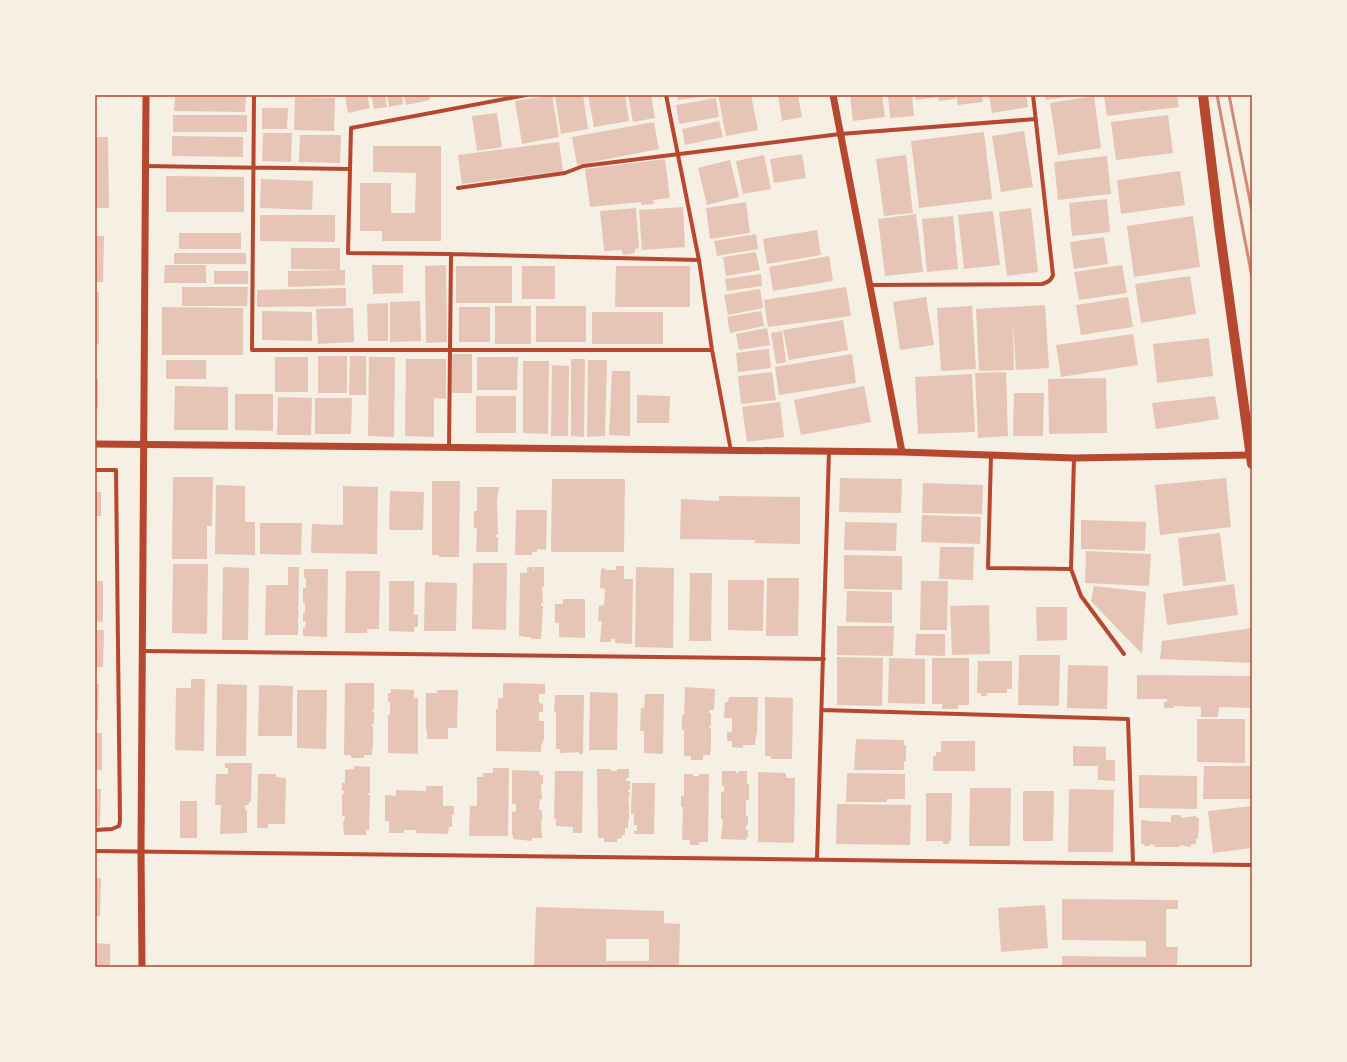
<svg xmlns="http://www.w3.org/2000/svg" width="1347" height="1062" font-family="'Noto Sans',sans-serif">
	<rect width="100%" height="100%" fill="#f6efe4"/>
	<!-- building -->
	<path fill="#e6c5b7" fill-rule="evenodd" d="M345 95H367L370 108 348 113Z
		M371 95H385L387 107 374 109Z
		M387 95H402L403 104 389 107Z
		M404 95H429L430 100 406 105Z
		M552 95 559 137 522 144 515 101Z
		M563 95H583L588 129 561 134 555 96Z
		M588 95H625L629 121 594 127Z
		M628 95H651L655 118 633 122Z
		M677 95H706V96L678 100Z
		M718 95H751L758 130 726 136Z
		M778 95H798L802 117 782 121Z
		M850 95H882L885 117 853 121Z
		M888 95H912L914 116 890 118Z
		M915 95H937L938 97 916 100Z
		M938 95H955V99L939 101Z
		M956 95H982L983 102 958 105Z
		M989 95H1026L1028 107 992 113Z
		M1045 95H1070V96L1046 100Z
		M1104 95H1177L1179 107 1107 116Z
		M1094 96 1101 148 1058 155 1050 103Z
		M175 97H246L245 112 174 111Z
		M295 97 335 98 334 131 294 130Z
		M716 98 719 117 679 124 676 105Z
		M262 108H288L287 129H262Z
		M497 113 502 147 477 151 472 116Z
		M173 115H247V132H173Z
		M1168 115 1173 153 1116 160 1111 122Z
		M719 121 723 137 685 145 682 129Z
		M654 122 659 149 577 165 572 137Z
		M1024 131 1033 187 1001 192 992 136Z
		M984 132 992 199 919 208 911 141Z
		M263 133H292L291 162 262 161Z
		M300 135H341L340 163 299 162Z
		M172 136 243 137V157L172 156Z
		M95 137H108L109 208H95Z
		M559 142 563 171 462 184 458 155Z
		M373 146H441V241H382V231H360V183H391V213H415L416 173 373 172Z
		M802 154 806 178 774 183 770 159Z
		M764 155 771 189 743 194 736 161Z
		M906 155 913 213 884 216 876 159Z
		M1107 156 1111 194 1058 200 1054 162Z
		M665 159 670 198 653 200 654 204 641 205V202L590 207 585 169Z
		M730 160 739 197 707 205 698 168Z
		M1180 171 1185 205 1121 214 1117 180Z
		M166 176 244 177V212H166Z
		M261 179 313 181 312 210 260 208Z
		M1107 199 1110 232 1072 236 1069 203Z
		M746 202 750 233 710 239 706 208Z
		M683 207 685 247 642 250 639 210Z
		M636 208 639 248 635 249V253L623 255 622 250 604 251 600 211Z
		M1031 208 1038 272 1007 276 999 212Z
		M993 211 1000 265 964 269 958 215Z
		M916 214 923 272 885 276 878 219Z
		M260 215H335V242L260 241Z
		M953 216 958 269 927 272 922 219Z
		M1193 216 1200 267 1134 277 1127 226Z
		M817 230 821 255 767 264 763 239Z
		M179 233H241V249H179Z
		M756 234 758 249 717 256 714 241Z
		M95 236H104L103 282H95Z
		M1104 237 1108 264 1074 269 1070 242Z
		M291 248H340V270L291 269Z
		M756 252 760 270 726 276 723 257Z
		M174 253H246V264H174Z
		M829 256 833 281 773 291 769 267Z
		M165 265H206V283H164Z
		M372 265H403V293L373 294Z
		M446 265 447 342 426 343 425 266Z
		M1122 265 1127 293 1079 300 1074 272Z
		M456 266H512V303H456Z
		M522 266H555V299H522Z
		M616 266H690V307H615Z
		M345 270V285L288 287V271Z
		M214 271H248V284H214Z
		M761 274 762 286 727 291 725 279Z
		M1190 276 1196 314 1141 323 1135 284Z
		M182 287H248L247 306H182Z
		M846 287 851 316 768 327 764 300Z
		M346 288V306L257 307V290Z
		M760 289 763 308 728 315 724 295Z
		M95 292H99V344H95Z
		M926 297 934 345 900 350 893 302Z
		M1128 297 1133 327 1081 335 1076 305Z
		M420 301 421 341 390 342V302Z
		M388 303V341H368L367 304Z
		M1045 305 1049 368 1016 370 1013 322 1014 370 979 371 976 309Z
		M495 306H531V344H495Z
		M536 306H586V342H536Z
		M972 306 976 369 941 371 937 308Z
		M162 307 243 308V355H162Z
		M459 307H490V342H459Z
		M353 308 354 342 318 344 316 309Z
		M262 311 312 312V341L262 340Z
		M761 311 764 326 730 333 727 317Z
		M592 312H663V344H592Z
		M843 320 848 350 789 360 783 330Z
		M767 328 770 345 739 350 736 334Z
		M782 331 786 362 776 364 771 333Z
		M1133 334 1138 365 1061 377 1056 345Z
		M1209 338 1213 376 1157 383 1153 344Z
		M769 349 771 368 738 372 736 353Z
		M452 354H472V393H452Z
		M852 354 856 383 779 395 775 367Z
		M318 356H347V393H318Z
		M350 356H366V395H349Z
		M275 357H308V392H275Z
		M369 357H395L394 437 368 436Z
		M477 357H518L517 390H477Z
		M406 359H446V399L434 398V437L405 436Z
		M571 359H585L584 437 571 436Z
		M166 360H206V379H166Z
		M588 360H607L605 436 587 437Z
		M523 361H549L548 434 523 433Z
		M552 365 569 366 568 436H551Z
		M612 371H630V436L609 435Z
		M772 372 776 400 741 404 738 376Z
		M1006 372 1008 436 978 438 975 373Z
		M972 374 975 432 918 434 915 377Z
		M1106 378 1107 433 1049 434 1048 379Z
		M95 379H98V408H95Z
		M175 386 228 387V430H174Z
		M864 386 871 422 801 435 794 400Z
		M1014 393H1044L1043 436H1013Z
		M235 394H273V431L235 430Z
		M637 395 670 396 669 423H637Z
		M476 396H516V433H476Z
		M1215 396 1219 419 1156 429 1152 403Z
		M278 397 312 398 311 435H277Z
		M315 398H352L351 434H315Z
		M780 402 784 437 747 442 742 407Z
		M173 477H213L212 526H207V559H172Z
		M840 478 902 479 901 513 839 512Z
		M1226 478 1231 527 1160 535 1155 485Z
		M552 479H625L624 552H551Z
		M432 481H460L459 557H439V555H432Z
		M923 483 983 485 982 514 922 513Z
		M216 485 245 486V522H255V555L215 554Z
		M343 486 378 487 377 554 311 553 312 524 343 525Z
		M477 487H499L497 501 498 535H496V537H498V552H476L477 528H474V511H477Z
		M390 491 424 492 423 530H389Z
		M95 492H101V516H95Z
		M719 496 800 497V544L755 543V540L680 539 681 499 719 501Z
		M516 510H547L546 550 537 549V552H532V555H515Z
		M922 515 981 517 980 544 921 542Z
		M1081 520 1146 522 1145 551 1081 549Z
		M845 522 897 523 896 551 844 550Z
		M260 523H302L301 555 260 554Z
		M1220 533 1226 581 1183 586 1178 538Z
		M940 547H974L973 580 939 579Z
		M1086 551 1151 554 1149 586 1085 583Z
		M844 555 902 556V590L844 589Z
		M473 563H507L506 630 472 629Z
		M173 564H208L207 634 172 633Z
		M616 566H624V579H633L632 644 615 643V639H611V642H600L602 621H598L599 606 604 605 605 589 600 588 601 569 605 568V570H616Z
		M223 567 249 568 248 640H222Z
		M288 567H299L298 635H265L266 585H288Z
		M527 567H533V570H534V567H544V587H542L543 603H541V606H543L541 639H531V637H523V636H519L520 573H527Z
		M636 567 674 568 673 648 635 647Z
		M304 569H328L327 637 303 636V628H305L306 621 303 622V613H305V603H303V588H306V578H304Z
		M346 571H380L379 629H367V633H345Z
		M690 573H712L711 641H689Z
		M767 578H799L798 636H766Z
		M728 580H764L763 631 728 630Z
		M95 581H103V622L95 621Z
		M389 581H414V615H418V627H414V632L389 631Z
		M921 581H948L947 630H920Z
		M425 582 457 583 456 631H424Z
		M1234 584 1238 615 1167 625 1163 594Z
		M1094 586 1146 592 1142 654 1091 601Z
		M847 591 892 592V623L846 622Z
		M563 599H585V638L559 637V623H555V604H563Z
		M989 605 990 654 952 655 950 606Z
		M1036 607H1067V640L1037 641Z
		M837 626H894L893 656 837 655Z
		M1252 628V663L1160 659 1162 641Z
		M95 630H104L103 667H95Z
		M916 634H945V656L915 655Z
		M1019 655H1060L1059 706 1018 705Z
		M837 657 883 658 882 706 837 705Z
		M889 658 925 659V704L888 703Z
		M932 658H969V705H958V709H942V704H932Z
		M978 661H1012V689H1007V693H987V696H981V693H977Z
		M1068 665 1108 666 1107 709 1067 708Z
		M1137 675 1252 676V708L1219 707 1218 717H1201V707L1174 706V708H1164V702H1167V699H1137Z
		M191 679H205L204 751 175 750 176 688H191Z
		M345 683H374V709L372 712H374V724H372V726H373V749H372V755H364V758H351V755H344Z
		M503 683 545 684V694H539V703L543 704V712H539V721H544V740H543L542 745H541V752L496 751V709H498V698H503Z
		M95 684H99L98 720 95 719Z
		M217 684 247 685 246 756H216Z
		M259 685 293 686 292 736H258Z
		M685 687 715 689 714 710H709V713H711V726H709V728H711V751H710V755H703V760H691V756H684V730H682V715H684Z
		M391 689 414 690V698H418V754L388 753V715H390V702H388V693H391Z
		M297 690H327L326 749 297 748Z
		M437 690H458L457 728H448V739H427V730H426V693H437Z
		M590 692 618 693 617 750H589Z
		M645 694H664L663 754 644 753V731H640L641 708H644Z
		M555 695H584L583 754H579V752L569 753V752L567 751V753H560V749H556V712H554Z
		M729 697H758L757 735H756L755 745H743V748L732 747V741H727V732H732V718H724L725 702H728Z
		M765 697 793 698 792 759H771V756H765Z
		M1197 719H1245V763L1197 762Z
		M95 733H102V770H95Z
		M856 739 904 740V745H906V761H904V770H854Z
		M941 741H975V771H933V756H936V752H941Z
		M1073 746 1106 747V760H1115V781L1098 780V766H1073Z
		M225 763H252L251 802H249V805H245V810H247V833L220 834 221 805H215L216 774H228V768H225Z
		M354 766 370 767V793H368V795H370L369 830H366V835H344L343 822H344L345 816H342V794H344V791H342V783H345V770L354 769Z
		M1204 766H1252V799H1203Z
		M493 768H509L508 836H469L470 806H477V777H483V773H493Z
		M597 769H611V771H617V769H629V778H626V781H630V790H628V792H630L629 799H628V802L629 801V821L628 820V828H625V835H622V838L617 839V842H604V838H598Z
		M512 770 539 771 540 775H543V784H541L542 799H540L539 810H542V821H541L542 838H532V841L513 839V835H512V812L516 811V804H512Z
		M555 771H583L582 833H573V827L556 826V819H554Z
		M722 771H736V773H738V771H747V784H749V800H746V816H748V825H746V830H748V837H746V840L721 839 723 819H721V792H724V786H722Z
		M758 772 786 773V778H795L794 843 758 842Z
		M847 773 905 774V799H887V802H846Z
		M258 774H276V777L286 778 285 824H268V828H257Z
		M684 774H693V776H699V774H709L708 842H699V845H690V840H682L683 807H681V796H684Z
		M1139 775 1197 776V809L1139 808Z
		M632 783H655L654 834H634V831H637V825H634V814H631Z
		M426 786H443V806H454V815H452V827H449L448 834 416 833V830H404V833H389V821H385V795L396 796V790L426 791Z
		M970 788H1011L1010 846H969Z
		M95 789H101L100 826H95Z
		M1069 789 1114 790 1113 852H1068Z
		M1023 791H1054L1053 841H1023Z
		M926 793H952L951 841H949V844H943V841H926Z
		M180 801H197V838H180Z
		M837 804 911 805 910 845 836 844Z
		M1252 806V848L1213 853 1208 811Z
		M1171 815H1181V818L1196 816 1197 818H1199L1198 839H1196V844H1191V847L1179 845 1180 847H1155V845L1150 844V846H1144V844H1141V820H1147V821L1171 822Z
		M95 878H101L100 916H95Z
		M1062 899 1178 900V909H1166V947H1178L1177 965H1156V967H1062V956L1146 957V941L1062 940Z
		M1045 905 1048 948 1001 952 998 908Z
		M536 907 664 911V923L680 924 679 967H534ZM606 939H649V961H606Z
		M95 943 110 944V967H95Z"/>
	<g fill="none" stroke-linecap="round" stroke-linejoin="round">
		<!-- minor -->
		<path stroke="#b5482f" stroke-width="4" d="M254 95 252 350H712
			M526 95 351 128 348 253 451 254 699 260
			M666 95 699 260 712 350 731 451
			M144 166 349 169
			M458 188 565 173 583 166 840 134 1036 119
			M870 285 1042 284C1048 282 1051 281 1053 275L1033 95
			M449 448 451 254
			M991 455 988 568 1071 569 1074 458
			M95 470H116L120 821 119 826 112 829 95 830
			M1071 569 1081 596 1124 654
			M142 651 824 659
			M822 710 1128 719 1133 863
			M95 851 1252 865
			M817 859 829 451"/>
		<!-- tertiary -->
		<path stroke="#b5482f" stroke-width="7" d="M833 95 902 452
			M95 444 902 452 1074 458 1251 455
			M142 967 141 851 146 95"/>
		<!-- primary -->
		<path stroke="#b5482f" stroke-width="10" d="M1203 95 1219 226 1252 464"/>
		<!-- rail -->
		<path stroke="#cf8b77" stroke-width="3" d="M1217 95 1252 277
			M1229 95 1252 211"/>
	</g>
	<!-- border -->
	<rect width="1347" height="1062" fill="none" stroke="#f6efe4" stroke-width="192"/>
	<rect x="96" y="96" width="1155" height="870" fill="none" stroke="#b5482f" stroke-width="1.5"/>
</svg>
